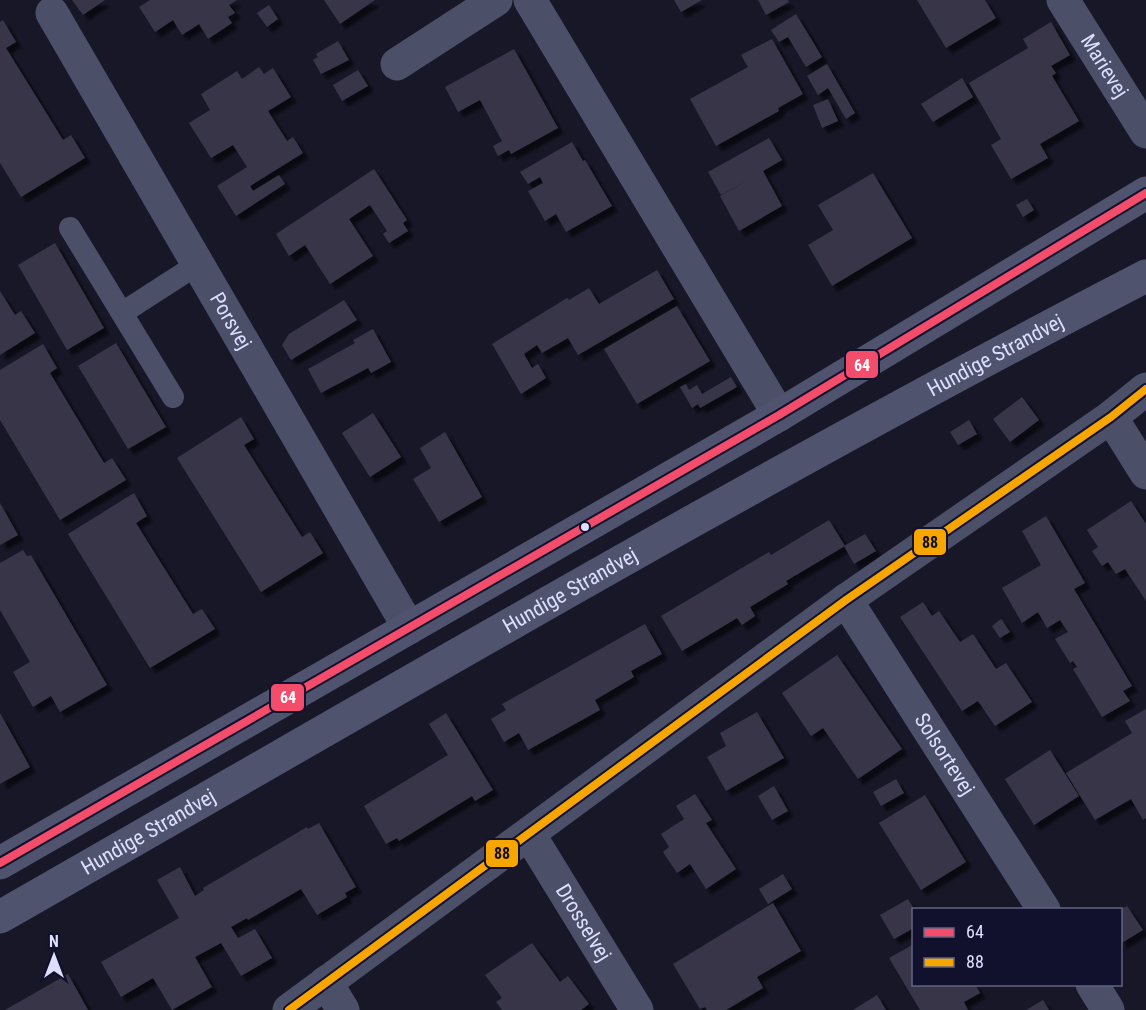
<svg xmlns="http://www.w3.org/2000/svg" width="1146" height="1010" font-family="'Roboto Condensed',sans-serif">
	<defs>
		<filter id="shadow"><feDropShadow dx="5.5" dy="5.5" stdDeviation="1.5" flood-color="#0009"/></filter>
	</defs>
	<rect width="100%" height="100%" fill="#171728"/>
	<!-- building -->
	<path fill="#373649" filter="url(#shadow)" d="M72 0H105L83 15Z
		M150 0H237L229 5 235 13 228 17 232 23 208 39 199 24 182 35 173 20 155 32 139 7Z
		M324 0H375L340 24Z
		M674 0H702L681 12Z
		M758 0H788L789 2 766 15Z
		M917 0H985L996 18 946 48Z
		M269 5 278 19 267 27 257 13Z
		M796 14 822 57 806 67 788 37 779 42 771 30Z
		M3 20 16 42 6 48 63 140 71 135 85 158 21 197 0 163V22Z
		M1051 22 1070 55 1051 66 1056 73 1052 76 1079 121 1040 144 1048 158 1011 179 991 145 1001 139 969 83 1028 48 1023 39Z
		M772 39 803 94 778 108 779 111 716 146 690 99 748 67 741 55Z
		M338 41 349 60 321 74 313 60 318 57 316 54Z
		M514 49 558 128 511 154 509 150 498 156 493 146 502 141 480 100 458 112 445 87Z
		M827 64 855 113 846 119 828 88 818 95 807 76Z
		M259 67 264 74 273 68 291 97 268 111 287 141 293 137 303 153 250 186 253 191 279 175 285 184 236 216 217 186 247 167 233 145 211 158 189 123 210 110 201 94 237 71 242 79Z
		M358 70 368 86 342 101 333 85Z
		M962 78 973 97 933 122 921 104Z
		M828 99 838 121 822 128 813 105Z
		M769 138 782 160 763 171 782 206 739 231 720 196 752 178 721 195 708 172Z
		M572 142 583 161 585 160 612 206 566 232 556 214 545 221 528 191 543 183 540 177 528 184 520 172Z
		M374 169 407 220 403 223 408 231 389 243 383 234 387 231 370 205 349 219 373 256 330 284 305 245 289 256 276 234Z
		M873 173 912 238 832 286 808 245 833 230 818 205Z
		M1027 199 1034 210 1023 217 1016 205Z
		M55 243 104 328 67 350 18 265Z
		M657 270 674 299 578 355 568 338 542 353 537 345 524 354 532 368 538 364 546 378 521 394 492 344 567 298 569 300 589 288 599 304Z
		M0 291 15 315 21 311 35 333 0 355Z
		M344 300 357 320 291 360 282 345 289 334Z
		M677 306 710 361 637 404 604 349Z
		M373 329 391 362 371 373 368 368 321 393 308 369 355 343 353 340Z
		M116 343 166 427 128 449 78 366Z
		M43 344 57 368 50 373 104 463 112 458 126 480 60 520 0 420V370Z
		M731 377 737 387 700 408 698 404 692 408 680 387 686 384 689 390 697 385 702 394Z
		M1022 397 1039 420 1010 442 993 419Z
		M373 413 401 457 370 477 342 433Z
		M241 417 254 439 244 445 302 537 310 532 323 553 261 592 177 458Z
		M969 420 977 434 958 445 950 432Z
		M445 432 482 497 439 522 413 479 431 468 420 448Z
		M134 493 147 516 136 523 193 614 202 609 215 629 150 668 68 534Z
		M1131 501 1146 524V601L1125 569 1116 574 1108 562 1102 566 1092 551 1098 547 1087 530Z
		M0 503 18 535 0 545Z
		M1046 516 1085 583 1074 589 1132 686 1123 691 1130 701 1102 717 1073 669 1077 667 1073 661 1070 663 1055 639 1068 632 1060 620 1047 628 1038 612 1022 623 1002 588 1041 565 1022 531Z
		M829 520 845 546 786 581 788 584 750 607 755 616 742 625 737 618 682 651 661 616 769 552 771 555Z
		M865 534 876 551 854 564 844 546Z
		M23 550 27 556 31 555 107 685 60 712 51 696 33 707 13 672 30 662 0 610V563Z
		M923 602 932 616 939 611 960 642 973 634 996 669 1006 663 1032 702 995 726 978 701 962 711 900 617Z
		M1001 619 1010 632 1000 638 992 626Z
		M645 624 662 654 631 671 634 677 595 700 600 710 528 750 519 733 504 742 491 719 506 710 502 704Z
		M837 655 902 749 858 779 823 728 811 736 782 693Z
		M1146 709V818L1143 820 1131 799 1095 820 1066 773 1132 733 1125 721Z
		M757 712 784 758 726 791 707 757 726 746 720 733Z
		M0 713 30 767 0 784Z
		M446 713 493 790 475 801 472 796 399 841 397 838 386 844 364 806 448 755 429 724Z
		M1050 750 1079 796 1034 825 1005 779Z
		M896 779 904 793 881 806 873 792Z
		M774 786 788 811 772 820 758 796Z
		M695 794 712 820 706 823 736 869 706 889 690 864 677 873 663 852 669 847 661 834 684 819 676 806Z
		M925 795 966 862 921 890 879 823Z
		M319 823 356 887 345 893 347 897 317 915 301 889 248 920 247 918 231 927 238 938 255 929 272 958 241 976 221 943 195 957 212 987 172 1010 153 978 121 997 101 962 179 918 157 880 180 867 195 896 204 890 203 888 307 827 308 829Z
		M783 874 792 889 768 904 759 889Z
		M908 899 914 909V928L894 939 880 915Z
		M773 903 801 951 757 977 763 988 726 1010H707L705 1007 700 1009 673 964Z
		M1127 906 1143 930 1120 944V910Z
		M532 943 560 982 568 976 589 1004 581 1010H502L496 1002 502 998 485 975Z
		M914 944V984H975L980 993 964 1002 968 1010H920L889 958Z
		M68 974 88 1010H5Z
		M877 995 886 1010H853Z
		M1043 1000 1049 1010H1026Z"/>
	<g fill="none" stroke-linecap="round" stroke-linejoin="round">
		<!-- service -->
		<path stroke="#4c4f68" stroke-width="22" d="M70 228 173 397
			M122 313 198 264"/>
		<!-- minor -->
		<g stroke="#4c4f68" stroke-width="33">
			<path d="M530 0 779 415"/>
			<path id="s1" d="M1063 0 1146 132"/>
			<path id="s2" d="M52 13 409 628"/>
			<path d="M397 64 496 0"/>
			<path d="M1111 417 1146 473"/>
			<path id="s3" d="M846 600 1044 910"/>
			<path id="s4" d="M529 834 637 1010"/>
			<path d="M326 982 343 1010"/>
			<path d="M1092 984 1108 1010"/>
			<path d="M289 1010 846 600 1111 417 1146 389"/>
		</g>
		<!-- secondary -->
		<g stroke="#50536e" stroke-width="33">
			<path d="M0 863 779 415 1146 193"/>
			<path id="s5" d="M0 917C380 700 757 477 1146 276"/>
		</g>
		<defs>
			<path id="bus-1" d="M0 863 779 415 1146 193"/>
			<path id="bus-2" d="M289 1010 846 600 1111 417 1146 389"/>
		</defs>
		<!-- bus-1 casing -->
		<use href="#bus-1" stroke="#11112e" stroke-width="12"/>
		<!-- bus-2 casing -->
		<use href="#bus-2" stroke="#11112e" stroke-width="12"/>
		<!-- bus-1 -->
		<use href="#bus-1" stroke="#f44d6c" stroke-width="8"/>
		<!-- bus-2 -->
		<use href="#bus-2" stroke="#f7a600" stroke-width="8"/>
	</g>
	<!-- markers -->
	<circle fill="#dedfff" stroke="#11112e" stroke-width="2" cx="585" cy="527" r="5"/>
	<g text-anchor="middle" stroke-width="4.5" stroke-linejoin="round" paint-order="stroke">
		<!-- street labels -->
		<g font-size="21" fill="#dedfff" stroke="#11112e">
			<text dy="7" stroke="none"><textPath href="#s1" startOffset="78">Marievej</textPath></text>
			<text dy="7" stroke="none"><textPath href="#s2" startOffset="356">Porsvej</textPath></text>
			<text dy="7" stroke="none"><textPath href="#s5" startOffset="1143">Hundige Strandvej</textPath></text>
			<text dy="7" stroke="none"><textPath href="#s5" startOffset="657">Hundige Strandvej</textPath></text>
			<text dy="7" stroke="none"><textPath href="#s3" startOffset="183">Solsortevej</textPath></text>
			<text dy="7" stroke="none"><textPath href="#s5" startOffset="171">Hundige Strandvej</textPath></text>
			<text dy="7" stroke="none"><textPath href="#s4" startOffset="104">Drosselvej</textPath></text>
		</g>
	</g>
	<g stroke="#11112e" stroke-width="2">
		<rect x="845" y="350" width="34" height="29" rx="6" fill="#f44d6c"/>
		<rect x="913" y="528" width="34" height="28" rx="6" fill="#f7a600"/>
		<rect x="270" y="683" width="35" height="29" rx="6" fill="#f44d6c"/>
		<rect x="485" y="839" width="34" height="29" rx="6" fill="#f7a600"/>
	</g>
	<g font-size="16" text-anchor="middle" font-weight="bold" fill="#fff">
		<text x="862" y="371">64</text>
		<text x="288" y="703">64</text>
	</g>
	<g font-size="16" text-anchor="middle" font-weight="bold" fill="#111">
		<text x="930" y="548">88</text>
		<text x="502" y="859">88</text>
	</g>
	<!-- legend -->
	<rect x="912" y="908" width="210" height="78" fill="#11112e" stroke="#636382" stroke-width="1.5"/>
	<rect x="924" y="928" width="30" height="9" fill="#f44d6c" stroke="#636382" stroke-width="1.5"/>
	<text x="966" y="938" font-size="18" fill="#dedfff">64</text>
	<rect x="924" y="958" width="30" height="9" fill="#f7a600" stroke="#636382" stroke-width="1.5"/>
	<text x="966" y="968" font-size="18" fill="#dedfff">88</text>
	<!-- north arrow -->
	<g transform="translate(54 956)" stroke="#11112e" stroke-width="4.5" paint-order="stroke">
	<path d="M0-4.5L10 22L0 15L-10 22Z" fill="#dedfff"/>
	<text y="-9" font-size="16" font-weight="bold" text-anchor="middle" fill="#dedfff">N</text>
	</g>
</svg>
